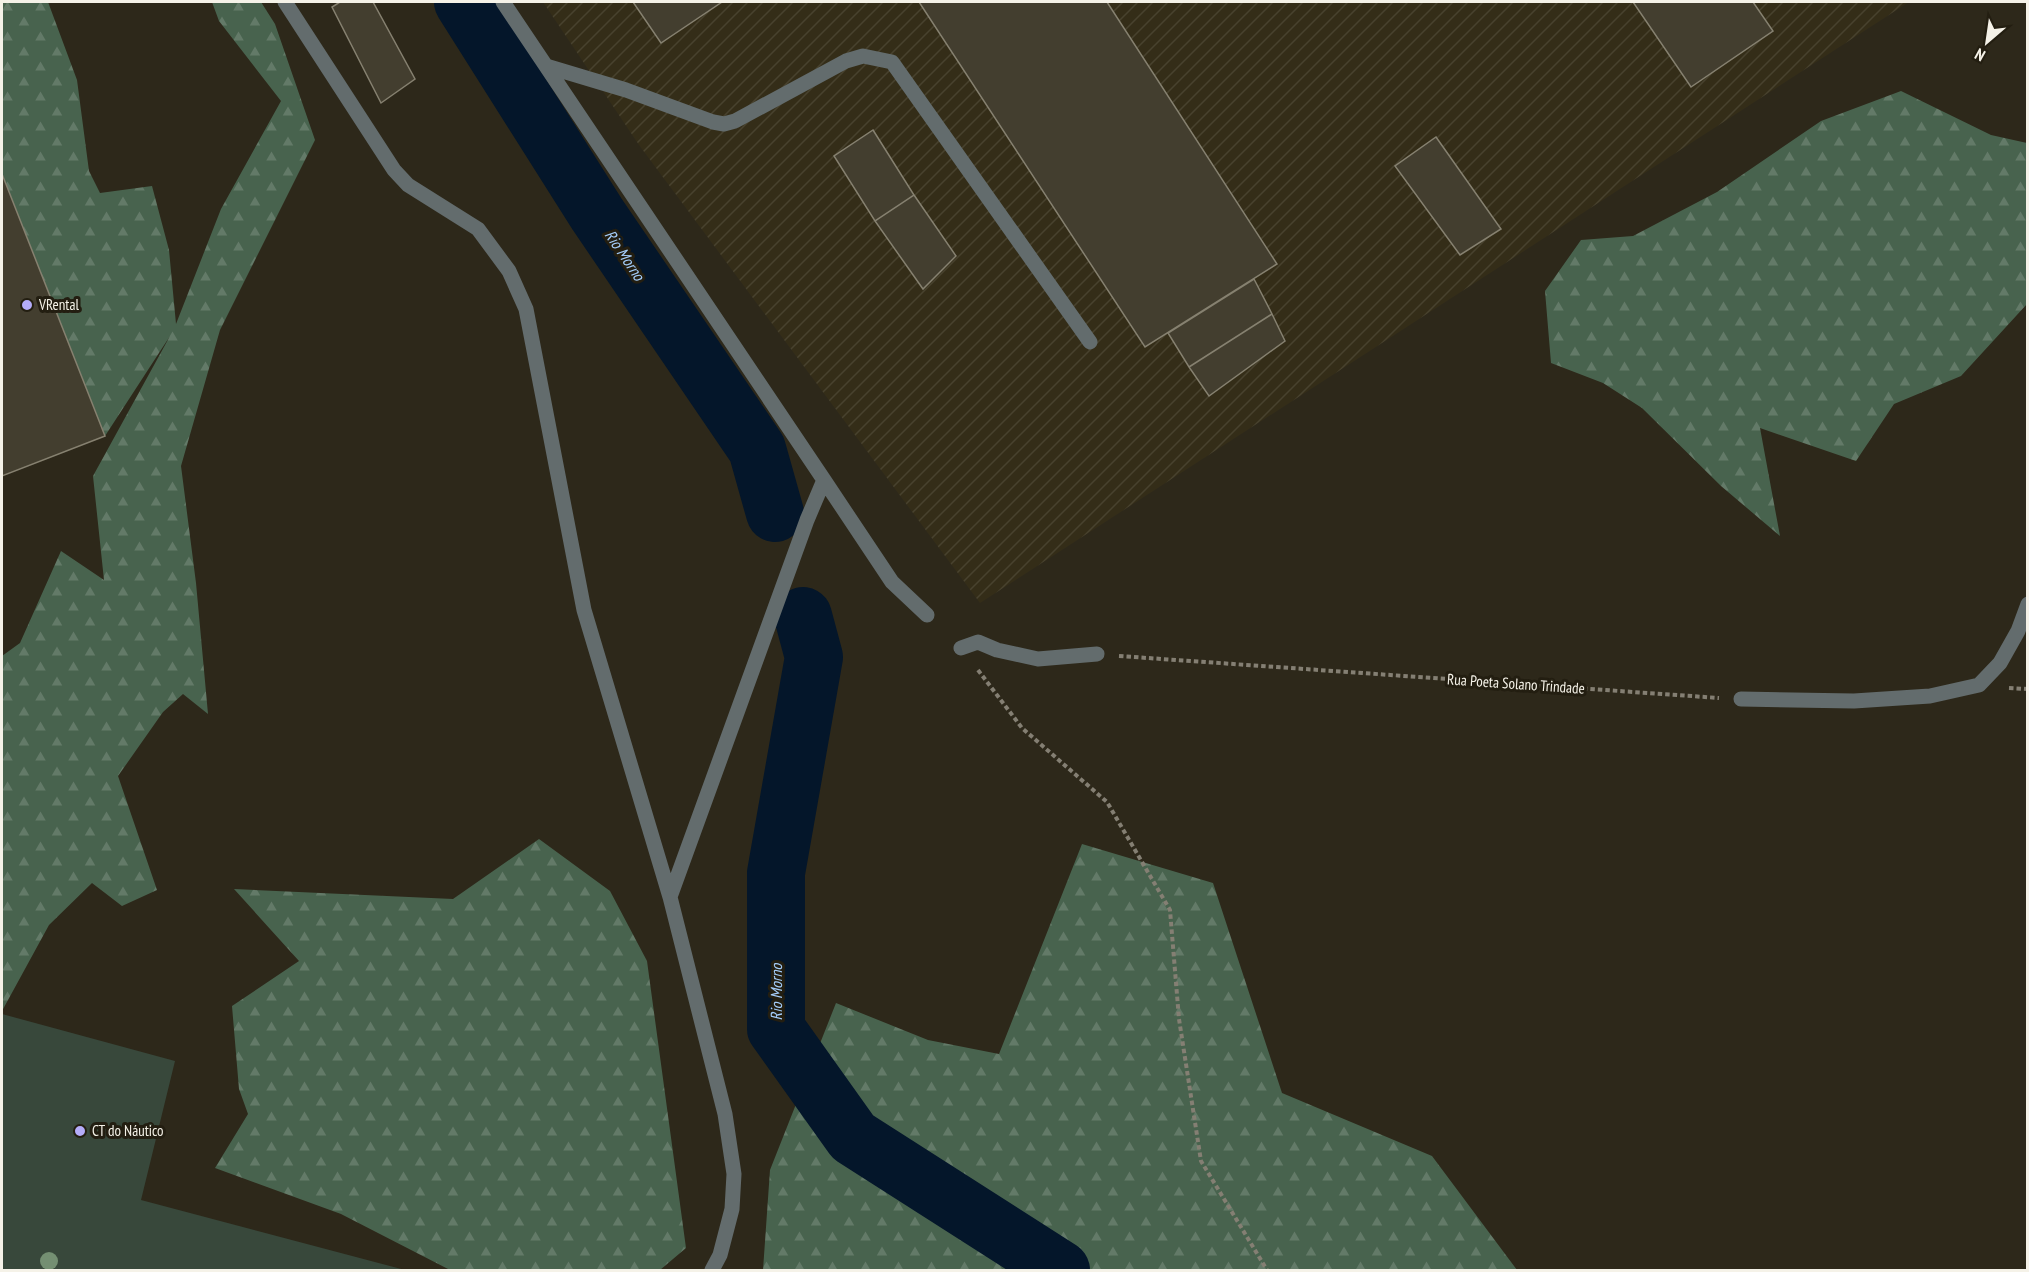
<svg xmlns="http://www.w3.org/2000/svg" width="2029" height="1272" font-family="'PT Sans Narrow',sans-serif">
	<defs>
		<pattern id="industrial-furrows" width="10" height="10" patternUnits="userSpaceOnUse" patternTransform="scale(1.5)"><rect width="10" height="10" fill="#342d18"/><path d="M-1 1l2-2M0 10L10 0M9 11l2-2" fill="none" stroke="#48422e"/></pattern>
		<pattern id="forest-firs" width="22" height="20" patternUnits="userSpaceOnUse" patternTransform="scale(1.5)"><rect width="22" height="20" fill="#48634e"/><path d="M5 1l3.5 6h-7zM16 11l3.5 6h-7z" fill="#637a68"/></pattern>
	</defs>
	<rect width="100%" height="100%" fill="#2d281a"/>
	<!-- industrial -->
	<path fill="url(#industrial-furrows)" d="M543 2H1909L980 603 639 145Z"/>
	<!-- forest -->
	<path fill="url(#forest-firs)" d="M2 2H48L77 80 89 171 100 193 152 186 169 250 176 324 221 209 281 101 219 21 212 2H261L275 24 315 140 220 330 181 466 196 583 208 714 183 694 163 712 118 776 157 890 122 906 92 883 49 925 2 1011V656L20 643 61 551 104 580 93 476 170 336 105 436 2 174Z
		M1901 91 1991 135 2027 143V304L1961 376 1894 404 1856 461 1760 428 1780 536 1721 486 1642 408 1603 383 1551 363 1545 291 1581 240 1633 236 1717 192 1821 121Z
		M539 839 610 891 647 961 686 1248 660 1270H450L341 1214 215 1168 248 1114 239 1089 232 1006 299 961 234 889 453 899Z
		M1082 844 1213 883 1282 1093 1432 1156 1517 1270H763L770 1170 836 1003 928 1040 999 1054Z"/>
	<!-- green -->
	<path fill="#38483b" d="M2 1014 175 1061 141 1200 405 1270H2Z"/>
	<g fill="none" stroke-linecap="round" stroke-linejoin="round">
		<!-- river -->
		<path stroke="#04162a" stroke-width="58" d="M463 2 597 214 757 449 775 513
			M803 616 814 657 776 873V1029L853 1137 1061 1270"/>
	</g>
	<!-- building -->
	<path fill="#433e2f" stroke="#868170" stroke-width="1.5" d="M340 2H373L415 79 381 103 332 7Z
		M633 2H722L661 43Z
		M919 2H1107L1277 264 1145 347Z
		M1633 2H1753L1773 31 1691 87Z
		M873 130 914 195 875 221 834 156Z
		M1436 137 1501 229 1460 255 1395 166Z
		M2 174 105 436 2 476Z
		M914 195 956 256 923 289 875 221Z
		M1254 279 1272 314 1189 367 1168 333Z
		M1272 314 1285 341 1209 396 1189 367Z"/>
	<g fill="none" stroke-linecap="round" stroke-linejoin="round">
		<!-- path -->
		<path stroke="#847f73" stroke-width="4" stroke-dasharray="4.5 3" stroke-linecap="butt" d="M1119 656 1719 698
			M978 670 1022 728 1107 802 1170 910 1179 1019 1201 1161 1267 1270
			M2009 688 2028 689"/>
		<!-- minor -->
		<path stroke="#636c6d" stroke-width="15" d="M285 2 394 170 408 185 478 229 509 271 526 309 584 610 670 897 725 1114 734 1174 732 1209 720 1255 712 1270
			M503 2 824 480 807 520 670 897
			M546 66 626 90 713 122 724 124 735 121 846 61 863 56 892 62 1090 342
			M824 480 892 582 927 615
			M961 648 978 642 997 650 1038 659 1097 654
			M1741 699 1854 701 1930 696 1979 685 2000 663 2018 631 2028 604"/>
	</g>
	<!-- trees -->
	<circle fill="#748f72" cx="49" cy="1261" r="9"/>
	<!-- markers -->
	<g fill="#b4acf9" stroke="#231e11" stroke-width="2">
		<circle cx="27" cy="305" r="6"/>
		<circle cx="80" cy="1131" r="6"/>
	</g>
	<g text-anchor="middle" stroke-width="6" stroke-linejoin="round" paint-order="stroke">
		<!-- poi labels -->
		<g font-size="15" fill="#f5f2e8" stroke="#231e11" text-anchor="start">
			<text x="39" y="310">VRental</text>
			<text x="92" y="1136">CT do Náutico</text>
		</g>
		<!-- street labels -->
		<g font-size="15" fill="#f5f2e8" stroke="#231e11">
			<text transform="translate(1516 684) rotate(4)" y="5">Rua Poeta Solano Trindade</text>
		</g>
		<!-- water labels -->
		<g font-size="16" font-style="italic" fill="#a4cdfa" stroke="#231e11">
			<text transform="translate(625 255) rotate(56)" y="6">Rio Morno</text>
			<text transform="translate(776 992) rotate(-90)" y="6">Rio Morno</text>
		</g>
	</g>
	<!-- border -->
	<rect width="2029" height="1272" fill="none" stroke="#f5f2e8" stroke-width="6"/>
	<!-- north arrow -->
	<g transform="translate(1987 42) rotate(209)" stroke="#231e11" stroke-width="4.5" paint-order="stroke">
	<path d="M0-4.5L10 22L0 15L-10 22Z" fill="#f5f2e8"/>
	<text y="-9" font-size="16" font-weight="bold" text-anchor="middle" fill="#f5f2e8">N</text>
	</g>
</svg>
